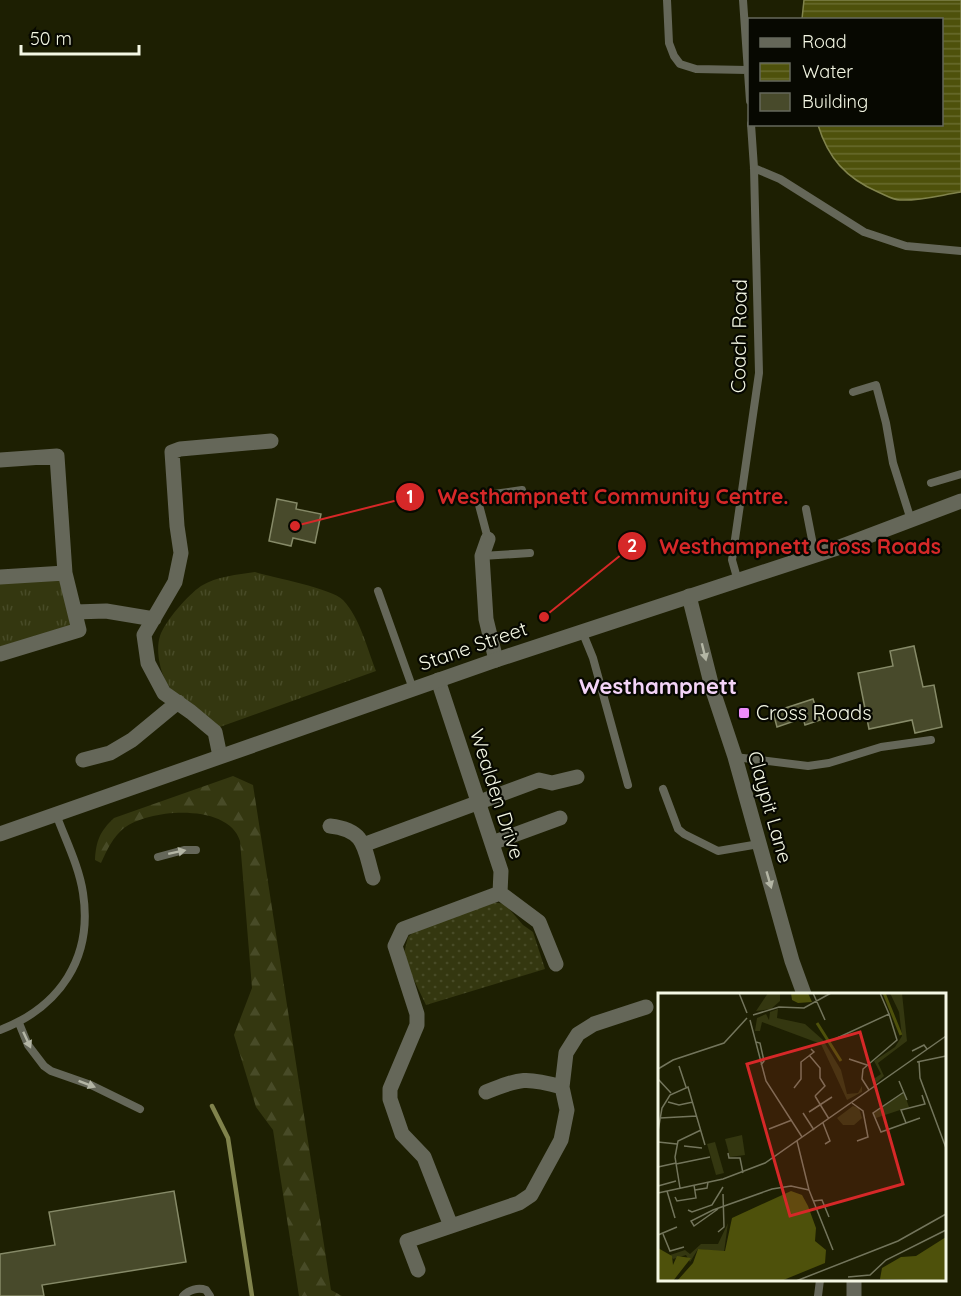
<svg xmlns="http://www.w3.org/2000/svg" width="961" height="1296" font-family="Quicksand,sans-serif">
	<defs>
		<pattern id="grass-tufts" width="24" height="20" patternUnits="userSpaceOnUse" patternTransform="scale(1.5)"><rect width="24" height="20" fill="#343710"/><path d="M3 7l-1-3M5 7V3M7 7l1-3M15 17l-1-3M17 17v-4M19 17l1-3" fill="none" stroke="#484b27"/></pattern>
		<pattern id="forest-firs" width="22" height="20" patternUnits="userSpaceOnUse" patternTransform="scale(1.5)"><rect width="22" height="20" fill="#343710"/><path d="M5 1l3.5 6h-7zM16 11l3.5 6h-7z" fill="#484b27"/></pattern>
		<pattern id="garden-dots" width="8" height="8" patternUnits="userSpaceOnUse" patternTransform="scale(1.5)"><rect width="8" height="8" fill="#343710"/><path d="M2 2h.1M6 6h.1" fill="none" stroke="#484b27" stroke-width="1.8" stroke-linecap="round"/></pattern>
		<pattern id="water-rules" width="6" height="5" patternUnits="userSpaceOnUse" patternTransform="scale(1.5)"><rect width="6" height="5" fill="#4e510b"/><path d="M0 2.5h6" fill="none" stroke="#686b2e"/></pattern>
	</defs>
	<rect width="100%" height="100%" fill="#1d1f02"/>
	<!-- grass -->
	<path fill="url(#grass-tufts)" d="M255 572C274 578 331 588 343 600 360 618 367 648 376 671L217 728C199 714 173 699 164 677 159 666 156 648 160 636 165 621 188 595 201 586 217 576 237 575 255 572Z
		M62 579 74 626 0 650V583Z"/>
	<!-- forest -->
	<path fill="url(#forest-firs)" d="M233 776 253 785 331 1290 342 1296H299L273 1130 256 1107 234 1035 252 988 240 841C229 803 150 808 124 828 113 837 107 850 101 863L95 860C96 841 100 831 114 818Z"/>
	<!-- garden -->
	<path fill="url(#garden-dots)" d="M492 902 505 904 523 925 533 932 545 969 426 1005 403 957 408 937 417 929Z"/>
	<!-- water -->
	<path fill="url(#water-rules)" stroke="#80834c" stroke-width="1.5" d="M804 0H961V192C941 195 920 201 900 200 893 200 885 195 878 192 846 178 828 158 818 125L942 124V20L802 19Z"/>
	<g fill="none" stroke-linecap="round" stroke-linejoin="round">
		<!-- stream -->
		<path stroke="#80834c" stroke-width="4.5" d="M212 1106 228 1138 252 1296"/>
	</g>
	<!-- building -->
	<path fill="#484a2b" stroke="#868a68" stroke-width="1.5" d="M277 499 297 503 296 509 321 514 315 543 293 538 291 546 269 541Z
		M914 646 923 687 934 685 942 727 915 733 912 720 869 729 858 673 893 666 890 651Z
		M813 699 820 720 805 725 803 718 777 727 773 712Z
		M174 1191 186 1262 42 1285 44 1296H0V1254L55 1245 49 1212Z"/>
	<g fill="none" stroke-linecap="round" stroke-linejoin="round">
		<!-- service -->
		<path stroke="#656759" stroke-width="8" d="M667 0 669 43 674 56 680 64 696 69 747 70
			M743 0 750 101
			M754 168 780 179 864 232 906 246 961 251
			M853 392 876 385 886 423 893 463 911 520
			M931 483 961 474
			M806 509 815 555
			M488 539 479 505 480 499 486 495 522 490
			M482 556 530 553
			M738 581 732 560 759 373 754 168 751 124
			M378 591 413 689
			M582 631 593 658 628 785
			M735 757 808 766 829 763 881 747 931 740
			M663 789 678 829 684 834 718 851 759 844
			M158 857 184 850H196
			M19 1023 28 1045 44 1066 51 1071 91 1085 140 1109
			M0 1030C60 1007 93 958 83 893 79 866 65 839 56 814
			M183 1296C189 1290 198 1287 206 1290L210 1296
			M818 1296 820 1280"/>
		<!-- minor -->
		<path stroke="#656759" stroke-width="15" d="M0 460 57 456 65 573 79 630 0 654
			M488 539 482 556 486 619 496 660
			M0 577 65 573
			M689 596 713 691 735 757 792 961 804 994
			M75 612 106 611 154 619
			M438 680 501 871 500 893
			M220 756 215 732 191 712 164 693 148 663 144 635 175 582 181 553 177 526 172 452 180 449 271 441
			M83 760 110 753 132 740 178 702
			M330 826C366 830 364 848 373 878
			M492 843 560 818
			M363 845 539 780 552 783 577 777
			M500 893 539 922 556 964
			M486 1092C521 1078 526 1077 562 1087
			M451 1226 424 1157 402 1134 390 1099V1089L417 1025V1014L395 946 403 929 500 893
			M418 1270 407 1241 519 1203 531 1195 561 1140 567 1110 562 1087 566 1053 578 1034 594 1024 646 1007
			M854 1280V1296"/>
		<!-- tertiary -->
		<path stroke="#656759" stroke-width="15" d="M0 834 496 660 837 548 961 501"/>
	</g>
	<!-- one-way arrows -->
	<defs><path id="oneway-solid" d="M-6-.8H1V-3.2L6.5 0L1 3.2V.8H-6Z" transform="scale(1.5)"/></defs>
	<g fill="#b4b6a5">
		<use href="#oneway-solid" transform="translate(704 652) rotate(76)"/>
		<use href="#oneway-solid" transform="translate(177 852) rotate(-12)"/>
		<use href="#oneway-solid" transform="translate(769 880) rotate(74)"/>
		<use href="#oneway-solid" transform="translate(27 1040) rotate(65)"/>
		<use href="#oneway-solid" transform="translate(87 1084) rotate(21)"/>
	</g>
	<!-- markers -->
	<rect fill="#ec8cfa" stroke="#070801" stroke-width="2" x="738" y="707" width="12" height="12" rx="3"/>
	<g text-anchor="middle" stroke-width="4.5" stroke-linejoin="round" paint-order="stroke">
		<!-- street labels -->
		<g font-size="20" fill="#f4f7e4" stroke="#070801">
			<text transform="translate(739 336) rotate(-89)" y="7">Coach Road</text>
			<text transform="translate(473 646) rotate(-19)" y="7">Stane Street</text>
			<text transform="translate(497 794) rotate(72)" y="7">Wealden Drive</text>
			<text transform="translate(770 807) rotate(74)" y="7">Claypit Lane</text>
		</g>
		<!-- poi labels -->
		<g font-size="20" fill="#f4f7e4" stroke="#070801" text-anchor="start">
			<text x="756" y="720">Cross Roads</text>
		</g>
		<!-- quarter labels -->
		<g font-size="22" font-weight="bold" fill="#f4d4f8" stroke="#070801">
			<text x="658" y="694">Westhampnett</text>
		</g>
	</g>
	<!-- overview -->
	<g transform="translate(658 993)">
		<rect width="288" height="288" fill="#1d1f02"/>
		<path d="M246 100 251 114 218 125 215 120ZM195 113 201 115 204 125 196 132H185L179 125Z" fill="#343710"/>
		<path d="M110 0H122V8L113 16 98 18ZM232 0H244L249 48 220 70 226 83 217 91 214 87 223 81 216 68 237 54 244 43 241 19ZM120 16 119 25 147 31 165 47 183 77 189 101 200 100 204 93V99L189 107 163 51 104 29 102 38H97L99 25 108 21 111 27 112 19ZM70 230 66 259 40 256 29 274 32 269 28 262 15 266 12 262 27 257 32 261 43 251H60Z" fill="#343710"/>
		<path d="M84 142 87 162 72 164 67 146Z" fill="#343710"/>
		<path d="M57 149 66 180 58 182 49 151Z" fill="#343710"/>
		<path d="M133 0H150L154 9 140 10 134 7ZM133 198 144 202 150 213 158 235 157 248 168 257 167 270 123 288H19L35 270 40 256 67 258 74 225ZM288 244V288L222 286 224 275 243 264 258 263ZM0 255 14 263 15 272 19 263 33 265 15 288H0Z" fill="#4e510b"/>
		<path fill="none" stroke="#4e510b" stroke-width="3" d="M226 0 243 42M159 30 183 68"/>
		<path fill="none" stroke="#73755c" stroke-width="1.5" d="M81 0 89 20M155 0 167 27M222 0 231 21M95 22 121 14 146 15 173 0M92 27 108 88 144 144M181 44 177 46 231 21 239 47 205 76 204 86 211 97M98 49 102 50 106 68 103 72M254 58 266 52 269 56M151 62 162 75V85L167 93 157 103M191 66 209 72M261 68 262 85 288 155M259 69 288 63M21 73 28 94M0 76 15 67 66 50 89 25M0 86 13 100M241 88 249 107M136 95 143 86V69L156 59 153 56M246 99 215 120 223 139 262 125M157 103 171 126M10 109 21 112 35 109M194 110 205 118 210 144 199 148M151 119 174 104M145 120 156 137M2 125 39 123M165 130 172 148 167 151M248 130 243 117 267 111 264 102M111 136 134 127M0 138 4 115 12 102 30 94 47 152M139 148 151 197 175 257M0 149 19 151M26 153 44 155M70 160 71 165H82L85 180M18 171 52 164M0 174 18 170M0 193 18 188M22 195 17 164 20 148 43 137M37 197 49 195 50 189M9 198 17 225M0 200 65 186 107 170 288 43M17 204 19 208 38 205 36 192M155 208 164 207 171 224M60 216 36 233 33 228 55 217 114 196 133 193 151 197M30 217 34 219 54 212 65 194M60 239 66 234 65 201M5 241 12 258 26 254M0 242 19 234M190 284 212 282 228 267 288 237M138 288 240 248 288 221"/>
		<path fill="#d62828" fill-opacity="0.15" stroke="#d62828" stroke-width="3" d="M202 39 245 191 132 223 89 71Z"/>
		<rect width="288" height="288" fill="none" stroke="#f4f7e4" stroke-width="3"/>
	</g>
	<!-- callouts -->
	<path fill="none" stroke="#d62828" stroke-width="2" d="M295 526L410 497M544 617L632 546"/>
	<g fill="#d62828" stroke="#070801" stroke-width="2">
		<circle cx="295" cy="526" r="6"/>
		<circle cx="544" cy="617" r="6"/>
		<circle cx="410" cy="497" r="15"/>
		<circle cx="632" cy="546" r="15"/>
	</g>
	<g font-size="18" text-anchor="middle" font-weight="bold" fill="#fff">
		<text x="410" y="503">1</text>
		<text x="632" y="552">2</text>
	</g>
	<g font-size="21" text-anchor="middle" font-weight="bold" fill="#d62828" stroke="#070801" stroke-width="4.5" stroke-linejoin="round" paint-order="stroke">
		<text x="613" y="504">Westhampnett Community Centre.</text>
		<text x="800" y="554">Westhampnett Cross Roads</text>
	</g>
	<!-- legend -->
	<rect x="748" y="18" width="195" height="108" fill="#070801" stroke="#66685c" stroke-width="1.5"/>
	<rect x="760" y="38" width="30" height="9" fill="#656759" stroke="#66685c" stroke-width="1.5"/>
	<text x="802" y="48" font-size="18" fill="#f4f7e4">Road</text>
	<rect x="760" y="63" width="30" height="18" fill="url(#water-rules)" stroke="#66685c" stroke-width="1.5"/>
	<text x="802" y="78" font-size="18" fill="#f4f7e4">Water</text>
	<rect x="760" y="93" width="30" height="18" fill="#484a2b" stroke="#66685c" stroke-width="1.5"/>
	<text x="802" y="108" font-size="18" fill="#f4f7e4">Building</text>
	<!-- scale -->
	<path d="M21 45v9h118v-9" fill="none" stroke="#f4f7e4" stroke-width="3"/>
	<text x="30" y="45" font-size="18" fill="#f4f7e4" stroke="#070801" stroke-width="4.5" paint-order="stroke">50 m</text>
</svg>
